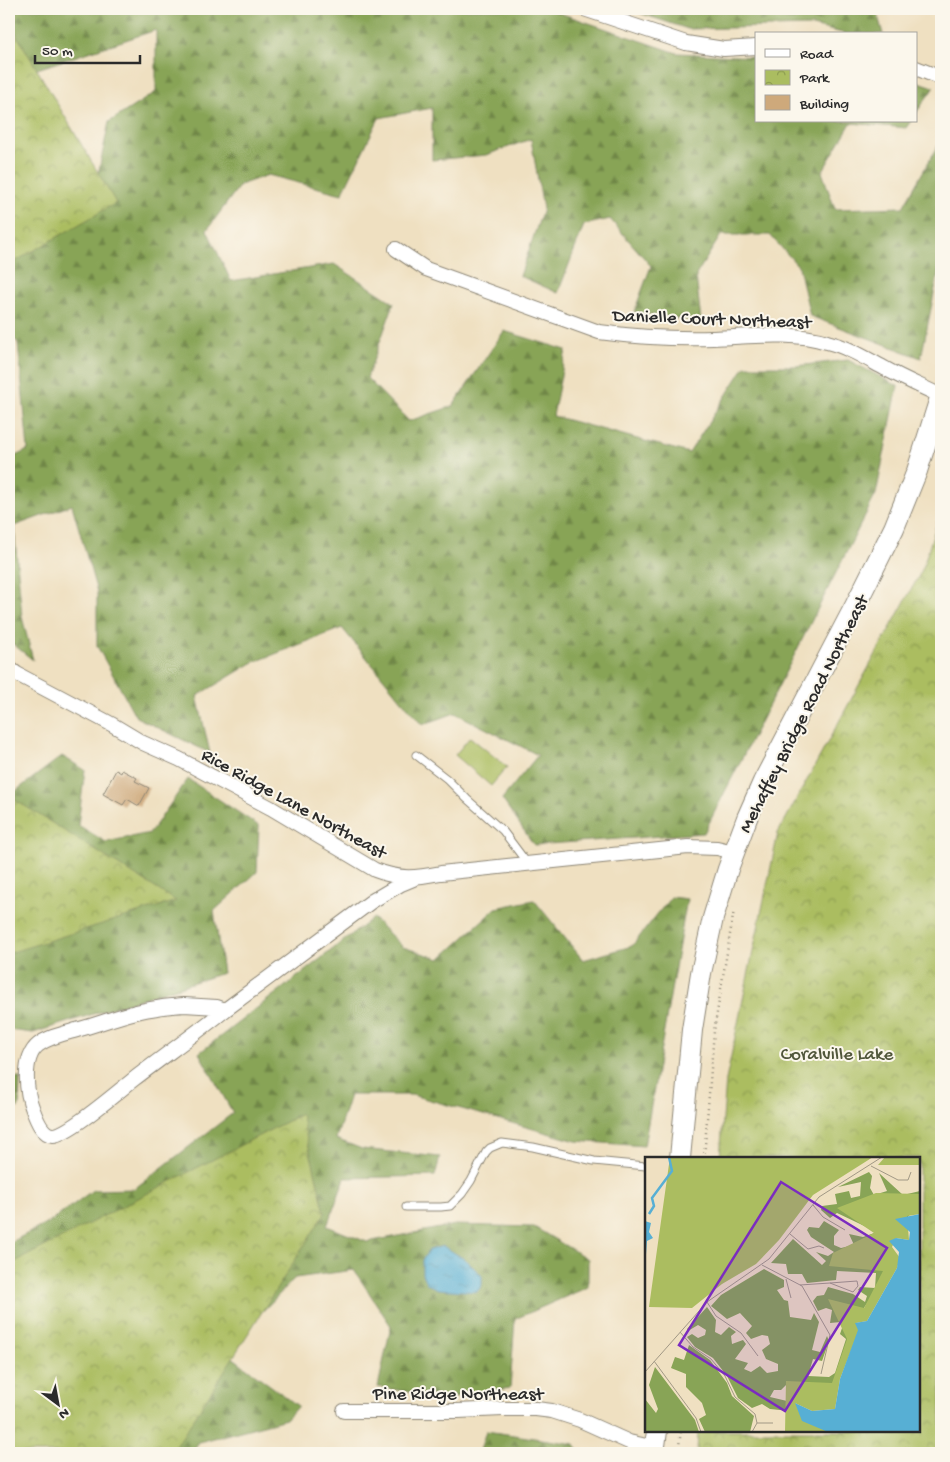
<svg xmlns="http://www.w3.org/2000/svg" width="950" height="1462" font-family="'Gochi Hand',sans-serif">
	<defs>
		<pattern id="forest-firs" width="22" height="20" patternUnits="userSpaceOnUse" patternTransform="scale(1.25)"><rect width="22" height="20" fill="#88a456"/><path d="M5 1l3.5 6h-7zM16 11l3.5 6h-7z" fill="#6f8647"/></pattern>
		<pattern id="park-crowns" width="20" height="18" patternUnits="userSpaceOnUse" patternTransform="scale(1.25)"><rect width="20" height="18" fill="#abbd60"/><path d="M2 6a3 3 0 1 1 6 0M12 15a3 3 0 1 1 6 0" fill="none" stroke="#8b9a4f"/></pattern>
		<pattern id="water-ripples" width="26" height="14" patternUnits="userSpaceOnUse" patternTransform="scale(1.25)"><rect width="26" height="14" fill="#57afd4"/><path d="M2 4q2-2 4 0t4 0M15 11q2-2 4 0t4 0" fill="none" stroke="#488fac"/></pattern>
	</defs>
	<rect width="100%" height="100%" fill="#fbf7ec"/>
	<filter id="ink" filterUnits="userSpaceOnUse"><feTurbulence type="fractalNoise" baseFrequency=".02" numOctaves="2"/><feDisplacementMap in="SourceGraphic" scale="10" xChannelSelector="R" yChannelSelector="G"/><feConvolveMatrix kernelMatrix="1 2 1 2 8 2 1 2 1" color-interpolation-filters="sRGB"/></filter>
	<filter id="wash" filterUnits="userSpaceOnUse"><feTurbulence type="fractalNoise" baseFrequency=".0096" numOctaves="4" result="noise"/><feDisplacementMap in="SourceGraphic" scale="20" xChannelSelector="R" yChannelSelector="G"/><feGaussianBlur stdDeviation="1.12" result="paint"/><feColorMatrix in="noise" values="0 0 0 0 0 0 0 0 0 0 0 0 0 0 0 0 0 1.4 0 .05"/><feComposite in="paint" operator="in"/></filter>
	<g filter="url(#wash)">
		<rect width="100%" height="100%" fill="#efe0c1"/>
		<!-- forest -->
		<path fill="url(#forest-firs)" stroke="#5a6840" d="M9 9H548L677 53 756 57V121H911L906 128 851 123 822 172 835 209 903 207 941 140V259L921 358 810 316 799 267 770 235H721L696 275 701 322 634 312 651 266 610 219 584 225 558 293 520 276 543 209 531 139 486 155 432 160V108L379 118 342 194 268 175 240 185 207 230 231 281 334 264 394 303 367 378 409 421 453 406 504 331 566 350 553 416 689 453 745 366H796L848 360 898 386 876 494 704 833 534 845 502 799 538 755 455 713 422 725 342 628 252 663 197 696 210 753 136 717 97 646V592L72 505 14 526 22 617 33 660 9 641V459L28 450 18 343 9 333V208L93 198 109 122 156 92V30L28 72 9 56Z
			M627 9H876L883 34H847L812 26 688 29Z
			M916 81 934 87 916 113Z
			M62 756 85 770 78 825 106 842 150 833 188 779 259 826 257 872 214 911 223 973 33 1033 9 1030V796Z
			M671 897 687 899 644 1146 576 1141 412 1095H350L336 1139 362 1149 440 1157 435 1176 345 1178 327 1226 367 1242 455 1225 534 1227 588 1259V1287L515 1319 510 1388 448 1398 378 1387 391 1326 354 1270 295 1278 224 1351 298 1406 286 1419 199 1442 191 1453H89L9 1441V1243L50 1222 93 1190 134 1189 233 1113 199 1053 373 918 403 947 440 959 496 908 534 900 583 960 632 946Z
			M9 1078H20L19 1107 9 1111Z
			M486 1431 575 1444 580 1453H479Z"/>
		<!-- park -->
		<path fill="url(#park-crowns)" stroke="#6b7446" d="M9 22 116 203 9 265Z
			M941 510V1453H697L698 1431H919V1158H720L726 1080 778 833 922 570Z
			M9 796 176 901 9 953Z
			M301 1114 325 1213 172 1453H9V1265Z"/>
		<!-- pitch -->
		<path fill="#abbd60" stroke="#6b7446" d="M470 737 507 767 491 786 455 755Z"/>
		<!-- water -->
		<path fill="url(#water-ripples)" stroke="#416d80" d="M443 1246 466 1260 482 1276V1285L477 1292 438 1289 427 1284 422 1274V1260L429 1250Z"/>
		<g id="blocks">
			<!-- building -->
			<path fill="#cea97b" d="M116 770 121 773 122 770 137 778 135 781 149 788 139 806 127 799 123 805 103 794Z"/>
		</g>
	</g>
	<g filter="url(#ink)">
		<use href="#blocks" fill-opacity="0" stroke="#8d8676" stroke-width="1"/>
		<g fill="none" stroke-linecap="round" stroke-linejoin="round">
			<defs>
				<path id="service" d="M416 755 447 779 467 799 503 831 527 863
					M406 1207H441L450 1206 462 1194 471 1181 486 1152 490 1148 502 1143 533 1147 594 1161 646 1166"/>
				<path id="minor" d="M584 9 686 43 724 49 756 47
					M916 68 941 78
					M396 249 426 269 599 332C636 337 675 339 713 338 750 337 791 331 827 342 848 347 867 359 886 369 904 379 923 387 941 396
					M9 668 17 674 113 725 143 743 179 759 271 808 375 870C401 880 415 878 441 873L688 847 717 848 734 852
					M184 1005 217 1007 225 1010C195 1034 164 1056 134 1079 121 1089 67 1136 53 1135 42 1135 36 1118 33 1110 26 1093 22 1058 38 1045 49 1036 67 1033 80 1029 105 1022 131 1011 157 1008 166 1006 175 1006 184 1005Z
					M225 1010 372 901 401 884 413 879
					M344 1411H458L503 1409H536L552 1411 580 1420 629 1442 655 1448"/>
				<path id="secondary" d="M680 1158 692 1030 701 973 713 918 728 869 747 818 763 782 855 606 894 528 917 471 941 395
					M654 1453 657 1431"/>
			</defs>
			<!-- service casing -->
			<use href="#service" stroke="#8d8676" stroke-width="9"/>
			<!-- minor casing -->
			<use href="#minor" stroke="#8d8676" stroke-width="16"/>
			<!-- secondary casing -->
			<use href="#secondary" stroke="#8d8676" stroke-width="22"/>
			<!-- path -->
			<path stroke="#8d8676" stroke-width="2.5" stroke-dasharray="1 4" stroke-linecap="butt" d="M704 1158 714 1031 734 910
				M678 1453 681 1431"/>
			<!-- service -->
			<use href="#service" stroke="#fff" stroke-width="7"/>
			<!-- minor -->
			<use href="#minor" stroke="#fff" stroke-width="14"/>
			<!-- secondary -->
			<use href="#secondary" stroke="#fff" stroke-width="20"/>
		</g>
	</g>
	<g text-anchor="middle" stroke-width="4" stroke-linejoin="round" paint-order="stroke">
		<!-- street labels -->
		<g font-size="19" fill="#2b2b2b" stroke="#fbf7ec">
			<text transform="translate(712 317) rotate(2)" y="7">Danielle Court Northeast</text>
			<text transform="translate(802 713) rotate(-63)" y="7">Mehaffey Bridge Road Northeast</text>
			<text transform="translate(295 802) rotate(29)" y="7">Rice Ridge Lane Northeast</text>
			<text x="458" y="1399">Pine Ridge Northeast</text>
		</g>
		<!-- park labels -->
		<g font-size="19" fill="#51573b" stroke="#fbf7ec">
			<text x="837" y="1059">Coralville Lake</text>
		</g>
	</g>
	<!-- overview -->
	<g transform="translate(645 1157)">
		<rect width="275" height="275" fill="#efe0c1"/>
		<path d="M224 15 227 19 225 31 229 38 242 34 234 16 258 38 275 34V46L235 92 239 122 207 168 187 238 143 226 136 233H129L125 240 142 244 145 254 125 252 117 247 107 251 93 241 82 219 68 201 50 190 42 180 47 177 53 181 60 178 61 173 53 168 43 174 42 172 62 150 71 163 70 175 76 178 84 170 91 175 86 179 87 187 98 183 101 187 90 202 103 206 99 212 106 215 115 209 122 216 133 214V207L121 202 117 193 125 187 123 179 117 178 106 182 101 176 107 169 95 156 82 162 66 149 76 138 119 112 139 123V130L132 133 139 143 143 144 145 160 166 163 169 156 174 165 167 193 175 195 182 179 184 184 177 204 168 202 163 219 184 220 190 216 201 182 195 177 198 168 196 165 185 166 187 153 181 151 173 154 168 144 172 139 179 138 183 130 208 137 220 145 222 139 213 133 215 130 230 131 231 116 192 114 191 123 162 126 157 117H143L141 107 126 106 148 82 177 108 181 104 171 95 183 99 189 95 166 80 162 73 164 70 174 71 179 64 194 73 189 79V88L196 91 209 88 204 77 218 80 232 75 192 56 185 61 176 53 177 49 192 47 190 37 204 34 206 41 215 39 216 25 193 30ZM44 188 65 203 82 226 87 239 109 259 105 275H60L54 262 61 258 57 246 41 230V217L26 211 30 200 39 203ZM10 210 50 263 54 275H0V242L11 256 13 252 4 228Z" fill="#88a456"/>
		<path d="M25 0H228L168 38 134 83 111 107 77 127 47 151 4 150ZM240 0H275V8H233ZM231 36 275 37V57L262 59 264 83 251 81 247 90 255 101 252 111 222 164 211 166 214 173 195 222 190 252 167 254 150 246 183 275H140L141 224 187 226 202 182 183 142 219 151 238 114 184 109 188 96 229 76 192 51Z" fill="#abbd60"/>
		<path d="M275 57V275H183L157 264 150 246 167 254 190 252 195 222 213 173 210 166 222 164 252 111 254 95 244 84 251 81 264 83 265 75 250 62ZM0 64 6 66 4 75 8 81 2 84 0 111Z" fill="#57afd4"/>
		<path fill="none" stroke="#57afd4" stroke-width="2.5" d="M4 57 9 49 7 41 27 14 24 0"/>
		<path fill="none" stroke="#a19885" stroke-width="1" d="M226 9 253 23H263L266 15M168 48 178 60 200 73M145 77 163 92 174 89 179 91M117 108 157 129 185 178 176 217M141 122 146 141M212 124 213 129 208 135 185 126ZM155 128 185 126M62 145 71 159 96 176 113 199M35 175 48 190 66 202 80 219 90 240 110 257 112 266 107 275M9 204 51 261 56 275M0 215 62 145 124 102 174 40 237 0M112 266H128"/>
		<path fill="#7b2cbf" fill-opacity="0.15" stroke="#7b2cbf" stroke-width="2.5" d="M136 25 242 91 140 254 34 188Z"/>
		<rect width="275" height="275" fill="none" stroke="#2b2b2b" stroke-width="2.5"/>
	</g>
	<!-- margin -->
	<rect width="950" height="1462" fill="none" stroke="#fbf7ec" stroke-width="30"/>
	<!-- legend -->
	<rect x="755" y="32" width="162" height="90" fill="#fbf7ec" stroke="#a8a59f"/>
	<rect x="765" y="49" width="25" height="8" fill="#ffffff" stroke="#a8a59f"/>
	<text x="800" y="58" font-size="15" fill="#2b2b2b">Road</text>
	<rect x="765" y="70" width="25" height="15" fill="url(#park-crowns)" stroke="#a8a59f"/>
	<text x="800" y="82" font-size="15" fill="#2b2b2b">Park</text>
	<rect x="765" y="95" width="25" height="15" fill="#cea97b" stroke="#a8a59f"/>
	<text x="800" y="108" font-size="15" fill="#2b2b2b">Building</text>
	<!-- north arrow -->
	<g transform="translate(58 1404) rotate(148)" stroke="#fbf7ec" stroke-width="4" paint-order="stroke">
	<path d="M0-4L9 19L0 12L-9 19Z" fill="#2b2b2b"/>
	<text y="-8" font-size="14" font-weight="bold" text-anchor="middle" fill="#2b2b2b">N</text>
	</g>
	<!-- scale -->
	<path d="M35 55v8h105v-8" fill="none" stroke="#2b2b2b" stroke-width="2.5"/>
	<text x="42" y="55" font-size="15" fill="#2b2b2b" stroke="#fbf7ec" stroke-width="4" paint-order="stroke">50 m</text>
</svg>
